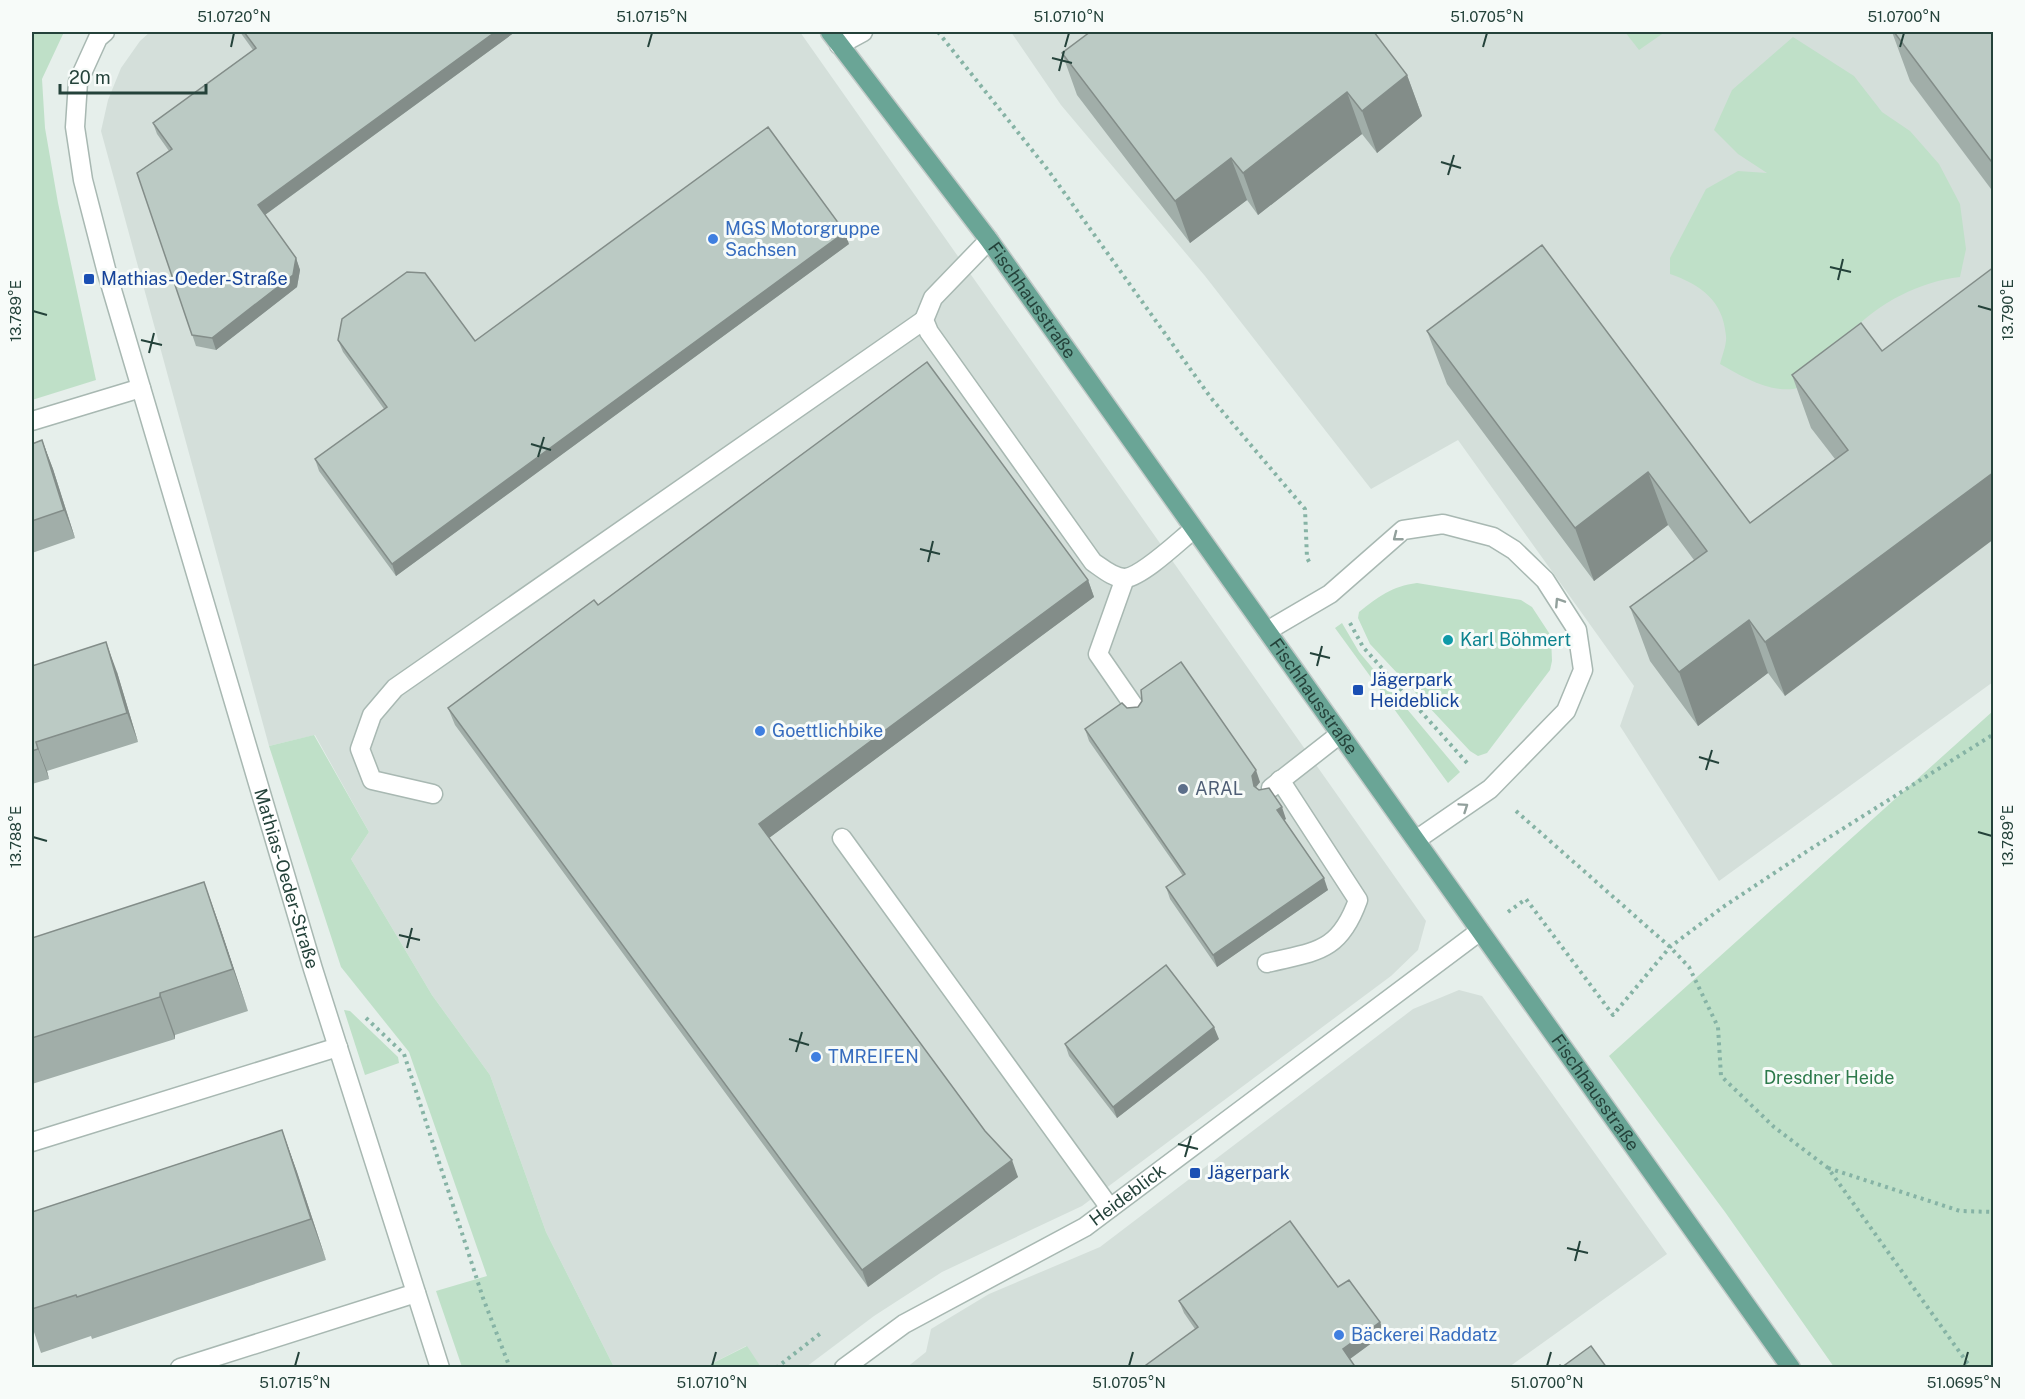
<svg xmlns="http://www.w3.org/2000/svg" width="2025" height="1399" font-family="'Public Sans',sans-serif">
	<rect width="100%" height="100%" fill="#e6efeb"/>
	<!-- built -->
	<path fill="#d4dfda" d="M150 32H800L1426 921 1418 950 1391 976 1082 1206 942 1272 874 1316 806 1367H761L746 1346 705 1367H614L546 1232 490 1075 432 995 351 859 369 832 315 735 269 746 101 131 108 100 121 68 140 41Z
		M1011 32H1993V682L1719 881 1620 726 1634 686 1458 440 1371 489 1205 276 1061 105Z
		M1459 990 1482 996 1667 1254 1509 1367 906 1368 926 1352 931 1329 989 1294 1100 1247 1413 1009Z"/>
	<!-- green -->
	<path fill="#bfe0c8" d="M32 32H64L42 79 45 128 58 203 96 380 32 400Z
		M1625 32H1665L1639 50Z
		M1793 37 1854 76 1882 112 1910 131 1939 164 1960 204 1966 249 1960 277C1919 282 1880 302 1851 332 1835 350 1819 386 1793 389 1768 392 1741 376 1720 364 1722 356 1727 344 1726 336 1723 300 1701 285 1670 274V258L1706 189 1738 171 1767 173 1738 154 1714 130 1732 90Z
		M1417 583 1521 600 1532 607 1551 636 1552 661 1550 670 1487 753 1478 756 1470 751 1370 644 1358 618 1359 612C1378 597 1392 586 1417 583Z
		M1342 623 1359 652 1460 772 1448 783 1335 628Z
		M1993 711V1367H1834L1725 1212 1609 1056Z
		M314 735 369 832 351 859 432 995 490 1075 546 1232 614 1367H462L436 1291 487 1276 409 1052 341 967 269 746Z
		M344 1010 350 1011 398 1057 399 1063 365 1075Z
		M747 1346 761 1367H705Z"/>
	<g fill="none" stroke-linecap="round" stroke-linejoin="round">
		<defs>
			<g id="minor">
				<path id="s1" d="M105 32 98 38 78 82 75 127 83 180 107 273 313 969 440 1368"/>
				<path d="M839 45 863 32"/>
				<path d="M989 240 933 298 924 320 929 332 1093 562C1102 568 1114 579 1126 578 1144 575 1179 541 1194 529"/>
				<path d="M32 421 141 388"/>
				<path d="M1125 578 1098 654 1136 709"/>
				<path d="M1267 631 1330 594 1403 530 1443 524 1493 537 1514 550 1545 580 1577 630 1583 670 1566 711 1490 789 1416 840"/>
				<path d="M1271 788 1340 734"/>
				<path d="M433 794 372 780 360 749 372 715 395 688 924 320"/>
				<path d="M842 838 1110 1208"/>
				<path d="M1267 963C1316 951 1339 953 1358 900L1280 780"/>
				<path d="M32 1142 338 1047"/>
				<path d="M180 1368 416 1293"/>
				<path id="s2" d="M844 1368 904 1324 1085 1227 1480 931"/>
			</g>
			<g id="major">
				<path id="s3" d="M830 32 989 240 1791 1368"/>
			</g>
		</defs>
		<!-- minor casing -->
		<use href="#minor" stroke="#a8b8b2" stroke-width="21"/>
		<!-- major casing -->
		<use href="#major" stroke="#c2cac8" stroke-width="21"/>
		<!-- path -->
		<path stroke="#86b3a5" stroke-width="4" stroke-dasharray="3 4.5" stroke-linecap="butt" d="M938 32 1048 170 1211 398 1305 509 1307 558 1311 565
			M1350 623 1363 647 1468 764
			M1516 811 1670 947 1689 967 1718 1027 1721 1076 1774 1127 1828 1168 1971 1368
			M1508 912 1526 899 1613 1015 1670 947 1723 907 1812 848 1994 734
			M366 1018 404 1054 483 1298 510 1368
			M1828 1168 1960 1211 1994 1212
			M776 1368 821 1333"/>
		<!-- minor -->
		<use href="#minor" stroke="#fff" stroke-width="18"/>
		<!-- major -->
		<use href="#major" stroke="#6aa596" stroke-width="18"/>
	</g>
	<!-- wall -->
	<path fill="#a1aea9" d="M240 32H515L265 215 296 258 300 270 297 287 216 350 196 346 137 173 169 151 157 134 153 123 253 50Z
		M1892 32H1994V193L1910 81Z
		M1062 53 1407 75 1422 116 1377 153 1362 134 1258 215 1247 200 1190 243 1077 95Z
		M849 244 396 576 319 471 315 459 384 409 343 352 338 340 475 341Z
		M1427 331 1750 523 1835 459 1811 428 1792 375 1882 351 1785 696 1768 673 1698 726 1650 661 1630 607 1694 560 1668 525 1594 581 1447 384Z
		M42 440 53 469 75 538 32 553V444Z
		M1088 580 1094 597 769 838 1018 1177 868 1287 455 725 448 708Z
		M32 666 117 672 138 742 47 771 49 779 32 784Z
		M1142 701 1260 782 1256 787 1286 819 1284 820 1328 890 1217 967 1170 899 1166 887 1183 876 1089 741 1085 729 1127 708 1138 707Z
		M219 924 248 1011 175 1035V1039L32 1084V938Z
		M1219 1039 1117 1118 1069 1056 1065 1044Z
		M282 1130 297 1172 326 1260 92 1339 91 1336 41 1353 32 1326V1212Z
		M1338 1287 1380 1322 1384 1334 1350 1359 1195 1329 1184 1313 1179 1301Z"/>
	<!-- shaded-wall -->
	<path fill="#838d89" d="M495 32H515L262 217 258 205Z
		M1407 75 1422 116 1377 153 1362 111Z
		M1347 92 1362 134 1258 215 1243 173Z
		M1231 158 1247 200 1190 243 1175 201Z
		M845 232 849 244 396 576 392 564Z
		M296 258 300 270 297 287 216 350 212 338Z
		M42 440 53 469 75 538 64 510Z
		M1648 472 1668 525 1594 581 1575 528Z
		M1994 472V539L1785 696 1765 642Z
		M1088 580 1094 597 765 841 759 824Z
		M1749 620 1768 673 1698 726 1679 672Z
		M106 642 117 672 138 742 127 713Z
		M36 742 47 771 49 779 38 749Z
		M1256 770 1260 782 1256 787 1254 786 1252 776Z
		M1282 807 1286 819 1281 822 1277 810Z
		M1324 878 1328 890 1217 967 1213 955Z
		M204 882 219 924 248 1011 233 969Z
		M160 993 175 1035V1039L160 997Z
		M1214 1027 1219 1039 1117 1118 1113 1107Z
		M282 1130 297 1172 326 1260 311 1219Z
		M1012 1160 1018 1177 868 1287 862 1270Z
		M1380 1322 1384 1334 1347 1361 1343 1349Z"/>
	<!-- building -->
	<path fill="#bbcac4" stroke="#838d89" stroke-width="1.5" d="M244 32H495L258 205 296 258 293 275 212 338 192 335 137 173 172 149 153 123 256 48Z
		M1090 32H1374L1407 75 1362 111 1347 92 1243 173 1231 158 1175 201 1062 53Z
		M1894 32H1994V165Z
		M768 127 845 232 392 564 315 459 387 407 338 340 342 319 407 272 425 273 475 341Z
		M1542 245 1750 523 1848 450 1792 375 1861 323 1882 351 1994 267V472L1765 642 1749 620 1679 672 1630 607 1707 551 1648 472 1575 528 1427 331Z
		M927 362 1088 580 759 824 985 1131 1012 1160 862 1270 448 708 594 600 598 605Z
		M42 440 64 510 32 521V444Z
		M106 642 127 713 36 742 38 749 32 751V666Z
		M1181 662 1256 770 1252 776 1254 786 1259 790 1269 788 1282 807 1277 810 1324 878 1213 955 1166 887 1185 874 1085 729 1122 703 1127 708 1138 707 1142 701 1141 690Z
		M204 882 233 969 160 993V997L32 1038V938Z
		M1166 965 1214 1027 1113 1107 1065 1044Z
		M282 1130 311 1219 77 1297 76 1295 32 1309V1212Z
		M1290 1221 1338 1287 1349 1280 1380 1322 1343 1349 1356 1368H1142L1198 1327 1179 1301Z
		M1591 1346 1607 1368H1556L1560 1365 1562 1367Z"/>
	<!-- one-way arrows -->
	<defs><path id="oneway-chevron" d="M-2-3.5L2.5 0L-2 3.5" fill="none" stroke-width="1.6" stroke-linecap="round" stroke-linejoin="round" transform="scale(1.5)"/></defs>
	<g stroke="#92a09c">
		<use href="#oneway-chevron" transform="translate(1397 537) rotate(142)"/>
		<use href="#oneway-chevron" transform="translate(1559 602) rotate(-123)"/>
		<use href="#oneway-chevron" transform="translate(1464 807) rotate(-34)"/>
	</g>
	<!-- ticks -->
	<path fill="none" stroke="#24423a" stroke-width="2" d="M231 47 234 33M648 47 652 33M1065 47 1069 33M1483 47 1487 33M1900 47 1904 33M1052 58 1072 63M1059 71 1064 51M1441 162 1461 168M1448 175 1454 155M1830 267 1851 272M1838 280 1843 259M1978 306 1992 310M33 311 47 315M141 340 162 345M149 353 154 333M531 444 551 450M538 457 544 437M920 549 940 554M928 562 933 541M1310 653 1330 658M1317 666 1322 646M1699 757 1719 763M1706 770 1712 750M1978 832 1992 836M33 837 47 841M399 935 420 940M407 948 412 928M789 1039 809 1045M796 1052 802 1032M1178 1144 1198 1149M1185 1157 1191 1136M1567 1248 1588 1253M1575 1261 1580 1241M295 1366 299 1352M712 1366 716 1352M1129 1366 1133 1352M1547 1366 1551 1352M1964 1366 1968 1352"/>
	<!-- markers -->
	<g fill="#3f7fe0" stroke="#f7fbf9" stroke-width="2">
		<circle cx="713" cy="239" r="6"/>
		<circle cx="760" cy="731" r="6"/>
		<circle cx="816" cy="1057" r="6"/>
		<circle cx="1339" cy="1335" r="6"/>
	</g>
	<g fill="#1a4fb4" stroke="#f7fbf9" stroke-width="2">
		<rect x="83" y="273" width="12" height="12" rx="3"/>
		<rect x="1352" y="684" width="12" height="12" rx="3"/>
		<rect x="1189" y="1167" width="12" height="12" rx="3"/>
	</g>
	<circle fill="#0f9aa8" stroke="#f7fbf9" stroke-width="2" cx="1448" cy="640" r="6"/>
	<circle fill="#5c6f8a" stroke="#f7fbf9" stroke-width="2" cx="1183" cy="789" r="6"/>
	<g text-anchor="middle" stroke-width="6" stroke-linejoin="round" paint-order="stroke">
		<!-- shop labels -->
		<g font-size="18" fill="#366cbe" stroke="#f7fbf9" text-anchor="start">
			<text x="725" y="235">MGS Motorgruppe<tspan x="725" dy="21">Sachsen</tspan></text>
			<text x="772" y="737">Goettlichbike</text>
			<text x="828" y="1063">TMREIFEN</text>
			<text x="1351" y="1341">Bäckerei Raddatz</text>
		</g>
		<!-- transit labels -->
		<g font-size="18" fill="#164399" stroke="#f7fbf9" text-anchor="start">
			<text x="101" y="285">Mathias-Oeder-Straße</text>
			<text x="1370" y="686">Jägerpark<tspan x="1370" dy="21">Heideblick</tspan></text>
			<text x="1207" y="1179">Jägerpark</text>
		</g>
		<!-- street labels -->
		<g font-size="18" fill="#24423a" stroke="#f7fbf9">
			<text dy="6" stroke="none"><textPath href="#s3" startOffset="336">Fischhausstraße</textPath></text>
			<text dy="6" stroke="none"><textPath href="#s3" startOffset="822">Fischhausstraße</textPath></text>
			<text dy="6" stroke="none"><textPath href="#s1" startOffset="884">Mathias-Oeder-Straße</textPath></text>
			<text dy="6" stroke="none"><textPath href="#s3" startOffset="1308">Fischhausstraße</textPath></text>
			<text dy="6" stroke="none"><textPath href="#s2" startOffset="333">Heideblick</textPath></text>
		</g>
		<!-- culture labels -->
		<g font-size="18" fill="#0d838f" stroke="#f7fbf9" text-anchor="start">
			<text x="1460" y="646">Karl Böhmert</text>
		</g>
		<!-- service labels -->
		<g font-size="18" fill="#4e5e75" stroke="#f7fbf9" text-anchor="start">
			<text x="1195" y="795">ARAL</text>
		</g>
		<!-- park labels -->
		<g font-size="18" fill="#2d7a4b" stroke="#f7fbf9">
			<text x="1829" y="1084">Dresdner Heide</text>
		</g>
	</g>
	<!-- border -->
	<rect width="2025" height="1399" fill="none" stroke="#f7fbf9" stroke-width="66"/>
	<!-- scale -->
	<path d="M60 84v9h146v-9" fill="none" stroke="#24423a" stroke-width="3"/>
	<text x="69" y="84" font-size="18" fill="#24423a" stroke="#f7fbf9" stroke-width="4.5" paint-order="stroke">20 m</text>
	<rect x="33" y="33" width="1959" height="1333" fill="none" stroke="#24423a" stroke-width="2"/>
	<g font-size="15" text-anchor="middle" fill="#24423a">
		<text x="234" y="22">51.0720°N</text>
		<text x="652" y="22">51.0715°N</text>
		<text x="1069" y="22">51.0710°N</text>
		<text x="1487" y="22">51.0705°N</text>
		<text x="1904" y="22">51.0700°N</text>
		<text transform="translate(2008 310) rotate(-90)" y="5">13.790°E</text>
		<text transform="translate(16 311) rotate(-90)" y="5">13.789°E</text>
		<text transform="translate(2008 836) rotate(-90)" y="5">13.789°E</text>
		<text transform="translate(16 837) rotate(-90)" y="5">13.788°E</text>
		<text x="295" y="1388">51.0715°N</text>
		<text x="712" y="1388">51.0710°N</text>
		<text x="1129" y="1388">51.0705°N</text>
		<text x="1547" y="1388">51.0700°N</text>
		<text x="1964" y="1388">51.0695°N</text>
	</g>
</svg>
